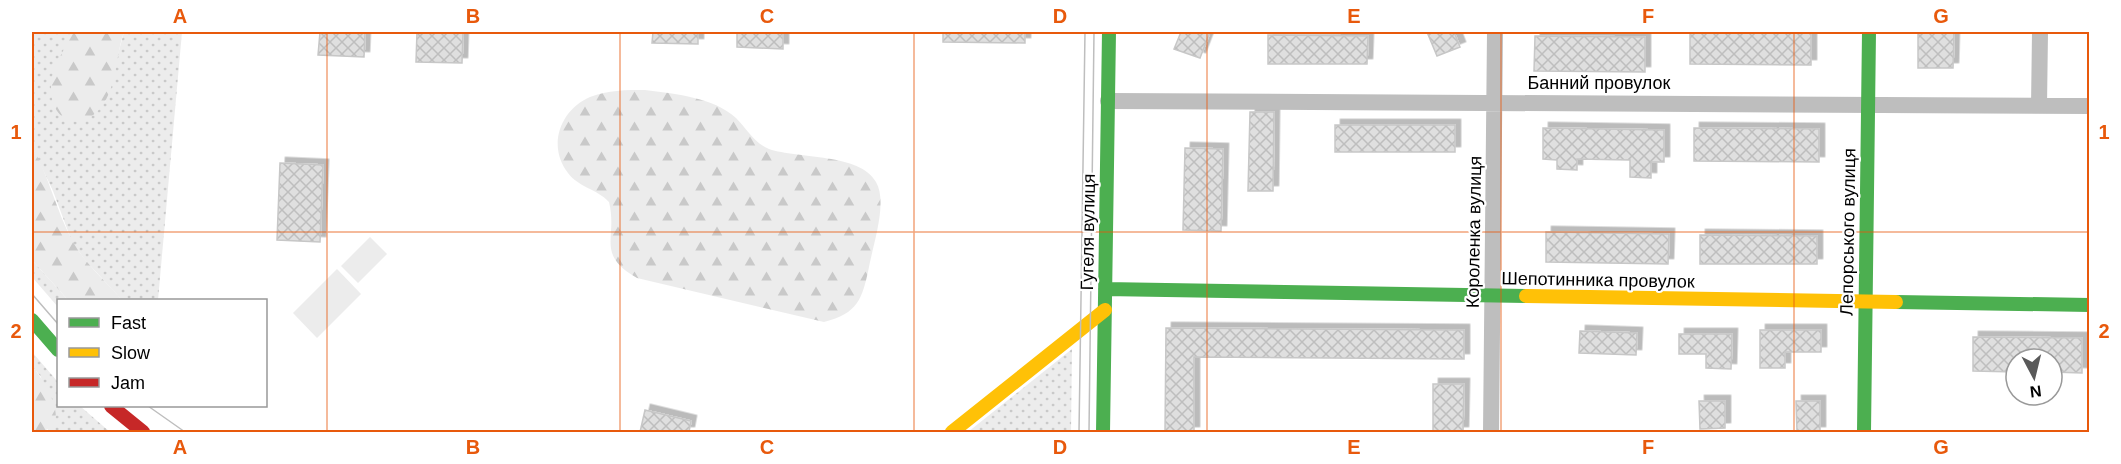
<svg xmlns="http://www.w3.org/2000/svg" width="2121" height="464" font-family="Helvetica,sans-serif">
	<defs>
		<pattern id="grass-dots" width="8" height="8" patternUnits="userSpaceOnUse" patternTransform="scale(1.5)"><rect width="8" height="8" fill="#ececec"/><path d="M2 2h.1M6 6h.1" fill="none" stroke="#c9c9c9" stroke-width="1.8" stroke-linecap="round"/></pattern>
		<pattern id="forest-firs" width="22" height="20" patternUnits="userSpaceOnUse" patternTransform="scale(1.5)"><rect width="22" height="20" fill="#ececec"/><path d="M5 1l3.5 6h-7zM16 11l3.5 6h-7z" fill="#c9c9c9"/></pattern>
		<pattern id="building-cross-hatch" width="8" height="8" patternUnits="userSpaceOnUse" patternTransform="scale(1.5)"><rect width="8" height="8" fill="#dfdfdf"/><path d="M0 0l8 8M0 8l8-8" fill="none" stroke="#bebebe"/></pattern>
		<filter id="shadow"><feDropShadow dx="5.5" dy="-5.5" stdDeviation="0" flood-color="#0004"/></filter>
	</defs>
	<rect width="100%" height="100%" fill="#fff"/>
	<!-- grass -->
	<path fill="url(#grass-dots)" d="M32 32H74L56 67 105 102 124 32H182L158 300H122L85 260 72 242 53 191 32 147Z
		M32 260 68 300H58V307L32 277Z
		M1072 349 1071 432H968Z
		M32 352 58 382V406H80L110 432H42L48 430 41 377 32 366Z"/>
	<!-- forest -->
	<path fill="url(#forest-firs)" d="M74 32H124C116 54 117 83 104 103 84 134 50 124 51 87 51 68 65 48 74 32Z
		M645 90C675 94 713 97 736 118 747 129 754 143 769 149 798 159 860 153 876 182 888 202 873 245 869 267 862 300 858 313 824 322L637 278C595 254 618 238 609 202 597 189 578 187 568 173 547 146 560 110 590 97 608 90 626 90 645 90Z
		M32 147C49 176 56 210 72 240 84 263 106 281 122 300H68L32 260Z
		M32 366C47 384 77 433 32 432Z"/>
	<!-- garden -->
	<path fill="#ececec" d="M370 237 387 254 358 283 341 266Z
		M337 269 361 294 317 338 293 313Z"/>
	<!-- building -->
	<path fill="url(#building-cross-hatch)" stroke="#c7c7c7" stroke-width="1.5" filter="url(#shadow)" d="M320 32H365L364 57 318 55Z
		M417 32H463L462 63 416 62Z
		M653 32H698V44L652 43Z
		M737 32H783V49L737 47Z
		M943 32H1025V43L943 42Z
		M1181 32H1210L1200 58 1174 49Z
		M1427 32H1454L1460 47 1437 56Z
		M1690 32H1811V65L1690 64Z
		M1918 32H1954L1953 68H1918Z
		M1268 35 1368 36 1367 64H1268Z
		M1535 36 1645 37V72L1534 71Z
		M1250 112H1274L1273 191H1248Z
		M1335 125H1455V152H1335Z
		M1543 128 1664 130V162H1651V178L1630 177V160L1577 159V170L1557 169V160L1543 159Z
		M1694 128 1819 129V162L1694 161Z
		M1185 148 1223 149 1221 231 1183 230Z
		M280 163 323 165 320 242 277 240Z
		M1546 232 1669 234 1668 264 1546 262Z
		M1700 235 1817 236V264H1700Z
		M1166 328 1464 330V359L1194 357V432H1165Z
		M1760 330H1821V352H1785V368H1760Z
		M1580 331 1637 333 1636 355 1579 353Z
		M1679 334H1732L1731 369 1706 368V354H1679Z
		M1973 337 2082 338V373L2052 372V359H2016V372L1973 371Z
		M1433 384H1464L1463 432H1433Z
		M1699 401H1725V428L1700 429Z
		M1796 401H1820V432H1797Z
		M645 410 691 421 689 432H640Z"/>
	<g fill="none" stroke-linecap="round" stroke-linejoin="round">
		<!-- street -->
		<path stroke="#bebebe" stroke-width="16" d="M1108 101 2090 106
			M2039 106 2040 32
			M1491 432 1495 32"/>
		<!-- fast -->
		<path stroke="#4caf50" stroke-width="14" d="M1105 289 1526 296
			M1896 302 2090 305
			M32 320 58 350
			M1103 432 1109 32
			M1864 432 1869 32"/>
		<!-- slow -->
		<path stroke="#ffc107" stroke-width="14" d="M1526 296 1896 302
			M952 432 1105 310"/>
		<!-- jam -->
		<path stroke="#c62828" stroke-width="14" d="M111 406 143 432"/>
		<!-- tram -->
		<path stroke="#bebebe" stroke-width="1.5" d="M32 294 58 324
			M148 406 185 432
			M1079 432 1085 32
			M1089 432 1094 32"/>
	</g>
	<!-- grid -->
	<path fill="none" stroke="#e8590c" stroke-width="1.5" stroke-opacity="0.55" d="M327 32V432M620 32V432M914 32V432M1207 32V432M1501 32V432M1794 32V432M32 232H2090"/>
	<g text-anchor="middle" stroke-width="4.5" stroke-linejoin="round" paint-order="stroke">
		<!-- street labels -->
		<g font-size="18" fill="#000" stroke="#fff">
			<text x="1599" y="89">Банний провулок</text>
			<text transform="translate(1088 232) rotate(-89)" y="6">Гугеля вулиця</text>
			<text transform="translate(1474 232) rotate(-89)" y="6">Короленка вулиця</text>
			<text transform="translate(1848 232) rotate(-89)" y="6">Лепорського вулиця</text>
			<text transform="translate(1598 280) rotate(1)" y="6">Шепотинника провулок</text>
		</g>
	</g>
	<!-- border -->
	<rect width="2121" height="464" fill="none" stroke="#ffffff" stroke-width="66"/>
	<!-- legend -->
	<rect x="57" y="299" width="210" height="108" fill="#ffffff" stroke="#999999" stroke-width="1.5"/>
	<rect x="69" y="318" width="30" height="9" fill="#4caf50" stroke="#999999" stroke-width="1.5"/>
	<text x="111" y="329" font-size="18" fill="#000000">Fast</text>
	<rect x="69" y="348" width="30" height="9" fill="#ffc107" stroke="#999999" stroke-width="1.5"/>
	<text x="111" y="359" font-size="18" fill="#000000">Slow</text>
	<rect x="69" y="378" width="30" height="9" fill="#c62828" stroke="#999999" stroke-width="1.5"/>
	<text x="111" y="389" font-size="18" fill="#000000">Jam</text>
	<!-- north arrow -->
	<g transform="translate(2034 377) rotate(173)"><circle r="28" fill="#ffffff" stroke="#999999" stroke-width="1.5"/>
	<path d="M0-4.5L10 22L0 15L-10 22Z" fill="#595959"/>
	<text y="-9" font-size="16" font-weight="bold" text-anchor="middle" fill="#000000">N</text>
	</g>
	<rect x="33" y="33" width="2055" height="398" fill="none" stroke="#e8590c" stroke-width="2"/>
	<g font-size="20" text-anchor="middle" font-weight="bold" fill="#e8590c">
		<text x="180" y="23">A</text>
		<text x="473" y="23">B</text>
		<text x="767" y="23">C</text>
		<text x="1060" y="23">D</text>
		<text x="1354" y="23">E</text>
		<text x="1648" y="23">F</text>
		<text x="1941" y="23">G</text>
		<text x="16" y="139">1</text>
		<text x="2104" y="139">1</text>
		<text x="16" y="338">2</text>
		<text x="2104" y="338">2</text>
		<text x="180" y="454">A</text>
		<text x="473" y="454">B</text>
		<text x="767" y="454">C</text>
		<text x="1060" y="454">D</text>
		<text x="1354" y="454">E</text>
		<text x="1648" y="454">F</text>
		<text x="1941" y="454">G</text>
	</g>
</svg>
